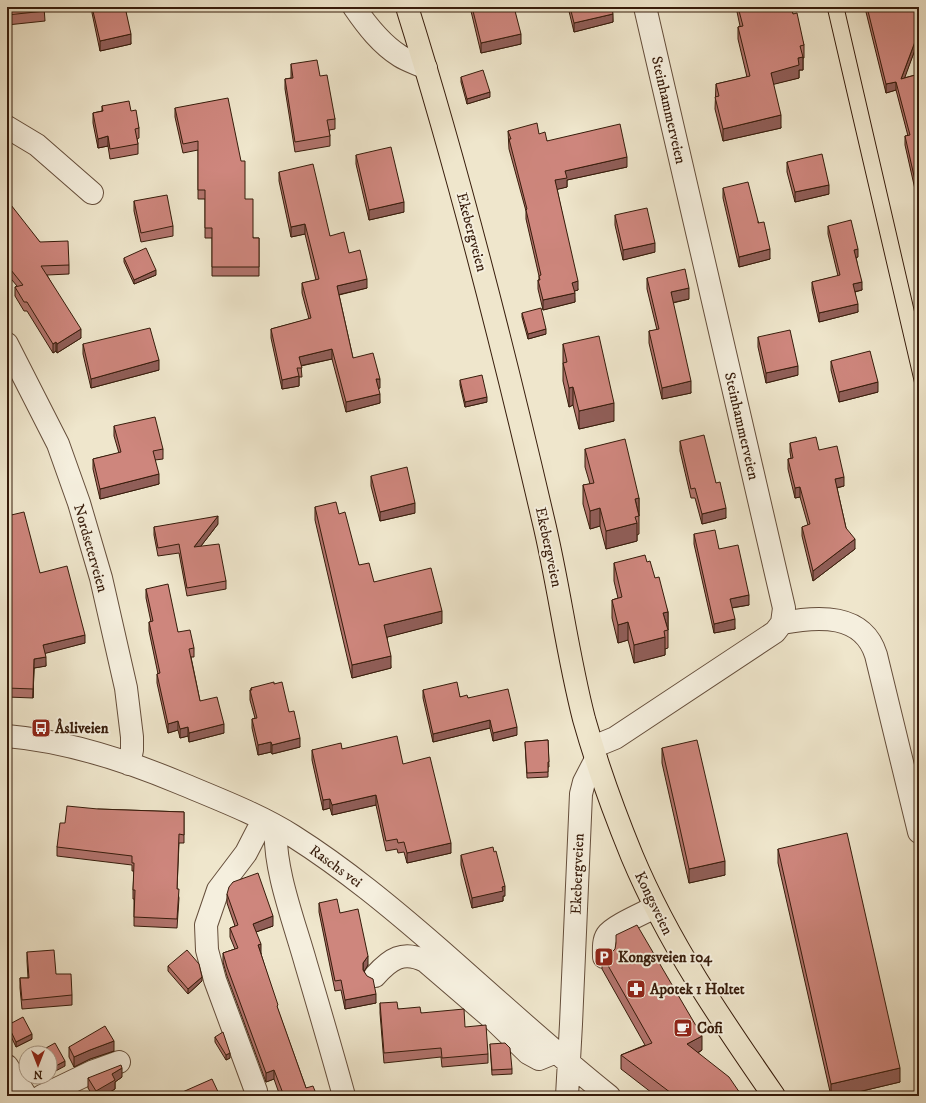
<svg xmlns="http://www.w3.org/2000/svg" width="926" height="1103" font-family="'IM FELL DW Pica',serif">
	<rect width="100%" height="100%" fill="#efe6cc"/>
	<filter id="stains"><feTurbulence type="fractalNoise" baseFrequency=".005" numOctaves="4"/><feColorMatrix values="0 0 0 0 .2 0 0 0 0 .09 0 0 0 0 .02 0 0 0 .5 -.17"/></filter>
	<radialGradient id="worn" r=".72"><stop offset=".6" stop-color="#630" stop-opacity="0"/><stop offset="1" stop-color="#630" stop-opacity=".3"/></radialGradient>
	<g fill="none" stroke-linecap="round" stroke-linejoin="round">
		<defs>
			<path id="minor" d="M354 7C367 26 381 44 400 56 408 61 418 64 426 68
				M7 127 37 145 92 193
				M7 344 58 444 79 503 101 578 126 688 132 737V750L129 764
				M782 623C818 616 863 613 876 655L919 832
				M7 736C66 741 125 760 180 783 218 799 258 814 293 836 345 869 392 908 438 948 495 998 550 1049 609 1096
				M593 747 615 738 775 632 782 623 784 608 645 7
				M276 827C273 868 295 924 306 964 319 1008 332 1052 344 1096
				M604 957C604 950 603 941 607 935 613 926 644 913 655 907
				M375 976C390 959 403 950 425 961L495 1021 528 1053 539 1059 556 1052
				M7 1066 26 1096
				M256 1091 215 980 207 950 206 925 218 890 246 853 263 820
				M42 1096 94 1071 119 1062
				M567 1096 571 1024 581 794 584 782 596 759"/>
			<path id="major" d="M407 7C460 176 503 347 543 519 559 585 567 653 584 719 597 765 614 812 632 856 669 944 720 1018 774 1096"/>
		</defs>
		<!-- minor casing -->
		<use href="#minor" stroke="#654e3b" stroke-width="24"/>
		<!-- major casing -->
		<use href="#major" stroke="#371c0b" stroke-width="24"/>
		<!-- minor -->
		<use href="#minor" stroke="#f5efde" stroke-width="22"/>
		<!-- major -->
		<use href="#major" stroke="#efe6cc" stroke-width="22"/>
		<!-- tram -->
		<path stroke="#371c0b" stroke-width="1" d="M827 7 919 402
			M844 7 919 331"/>
	</g>
	<!-- wall -->
	<path fill="#b1736c" stroke="#371c0b" d="M7 7H44L45 21 7 25Z
		M92 7H125L131 44 100 51 92 13Z
		M470 7H514L521 44 481 53Z
		M568 7H612L613 22 574 32Z
		M736 7H791L793 14 804 45V58H803V70H799V78L773 84 781 128 723 141 715 109 716 84 747 77 738 39V27L740 26Z
		M866 7H919L916 47 904 78 919 74V207L905 145V136H908L896 90 886 93 866 12Z
		M291 64 320 76 335 119V129L329 130 330 136V146L295 152 285 89V79L291 78Z
		M461 77 490 97 467 104 461 82Z
		M102 106 131 111 139 128V138L137 139 138 144V154L110 159 108 146 98 148 93 123V113L102 111Z
		M175 108 245 199 253 238H259V276H212V238H205V199H198V150L183 153 175 117Z
		M508 131 539 134 547 141 627 167 567 180V187L557 189 578 290 574 291 575 302 543 310 538 289V280H539V276L526 219V211L509 149Z
		M356 155 404 212 369 220 356 164Z
		M787 162 829 194 795 202 787 172Z
		M279 172 330 236 349 253 367 288 339 295 353 358 380 388H378L380 403 346 412 332 359 301 366 302 377H299V386L282 389 271 338V329L309 319 302 293V283L316 280 305 234 291 237 279 181Z
		M723 188 758 221 770 259 739 267 723 198Z
		M134 201 173 226V236L141 242 134 211Z
		M7 208 40 242 69 265V274L47 275 81 338 57 353 56 351 53 353 27 311H24L15 296V287L17 286 7 274Z
		M615 215 655 252 623 260 615 225Z
		M828 226 858 257H856L862 290 855 292 858 312 819 322 812 290V282L838 276 828 234Z
		M124 258 156 275 134 284 124 262Z
		M647 278 689 299 673 303 691 393 662 399 649 343V331L657 330 647 289Z
		M522 313 546 334 528 339 522 317Z
		M758 337 798 375 766 383 758 347Z
		M83 344 159 370 91 388 83 354Z
		M563 344 614 421 579 429 573 405 569 407 563 381Z
		M831 361 878 392 839 402 831 370Z
		M460 380 487 402 465 407 460 385Z
		M114 426 163 449V459L155 460 159 484 100 499 93 469V459L119 453 114 436Z
		M680 441 716 483 726 518 702 524 695 498H691L680 451Z
		M790 443 819 450 844 486 837 488 846 528 855 549 813 581 802 536V527L808 525 800 497 795 498 788 469V459L791 458 790 452Z
		M585 449 639 498V534L637 535V541L606 549 600 526 590 529 583 504V485L590 484 585 467Z
		M371 476 415 513 380 521 371 486Z
		M315 507 339 514 359 565 374 582 442 623 387 637 391 668 352 678 315 520Z
		M7 516 40 573 85 643 45 653 46 666 34 668 33 698 7 697V664L9 663 7 656Z
		M218 524 201 546 226 581V589L187 596 179 553 158 556 154 535V527Z
		M694 534 719 549 749 605 732 608 735 629 714 633 694 544Z
		M647 562 655 578 668 612V648L665 649V655L634 663 628 640 618 643 612 618V600L618 598 614 581V563Z
		M146 589 178 632 194 648V657H191L200 701 224 733 189 742 188 736 180 738 178 730 168 733 157 683V674H158L149 631V622H151L146 598Z
		M274 684 289 712 300 747 272 754 271 752 258 755 252 728V719L255 718 250 700V690H251V688Z
		M423 690 468 698 517 735 493 741 490 728 433 742 423 698Z
		M548 740 549 767H548V777L527 778 525 742Z
		M662 748 725 875 689 883 662 763Z
		M342 749 403 764 451 853 407 863 404 852 398 853 397 849 386 851 376 805 332 815 330 808 323 810 312 760V750Z
		M98 809 184 812V843H179L177 889 179 898 177 928 134 926V899H133V890L134 871H132V865L57 856V847L65 823Z
		M778 849 900 1082 841 1096H831L778 863Z
		M461 855 505 896H503V901L472 908 461 865Z
		M227 894 273 926 256 932 261 954 278 1010 306 1088 317 1096H280L274 1079 266 1082 227 976 223 962V953L235 949 230 937V928L235 926 227 903Z
		M319 903 340 913 368 965 364 971 376 1003 345 1009 341 990 335 991 319 912Z
		M27 952 72 995V1005L22 1009 20 988V978H28L27 961Z
		M610 954 702 1050 698 1053 742 1096H656L621 1069V1055L645 1045 602 969V955Z
		M168 966 202 981 188 994 168 971Z
		M380 1003 398 1009 421 1013 465 1027 488 1054V1063L442 1067 441 1057 384 1063 380 1013Z
		M8 1025 32 1039 16 1047 8 1030Z
		M215 1037 230 1058 226 1060 215 1042Z
		M490 1044 512 1069V1074L492 1075Z
		M69 1047 114 1051 90 1059 74 1067 69 1057Z
		M122 1077 115 1082V1089L103 1096H93L88 1088V1078Z"/>
	<!-- shaded-wall -->
	<path fill="#905e58" stroke="#371c0b" d="M613 14V22L574 32V23Z
		M131 34V44L100 51V41Z
		M521 34V44L481 53V43Z
		M919 38V46L916 47 901 88V79L916 39Z
		M803 57V70H799V78L771 85V73L798 58Z
		M896 82V90L886 93V84Z
		M490 92V97L467 104V99Z
		M781 115V128L723 141V129Z
		M108 136V146L98 148V139Z
		M627 157V167L567 180V187L555 190V180L565 171Z
		M829 185V194L795 202V192Z
		M404 202V212L369 220V210Z
		M305 224V234L291 237V227Z
		M655 243V252L623 260V250Z
		M770 249V259L739 267V257Z
		M858 249V257L854 258V250Z
		M156 270V275L134 284V280Z
		M367 279V288L337 295V286Z
		M578 281V290L572 292V283Z
		M862 282V290L853 292V284Z
		M689 288V299L671 303V292Z
		M575 293V302L543 310V300Z
		M858 304V312L819 322V313Z
		M81 329V338L57 353V344Z
		M546 329V334L528 339V334Z
		M56 342V351L53 353V344Z
		M332 349V359L299 366V357Z
		M159 360V370L91 388V379Z
		M798 366V375L766 383V373Z
		M299 376V386L282 389V380Z
		M376 379H380V388L376 389Z
		M691 381V393L662 399V388Z
		M878 382V392L839 402V392Z
		M573 387V405L569 407V388Z
		M380 394V403L346 412V402Z
		M487 397V402L465 407V402Z
		M614 403V421L579 429V411Z
		M159 474V484L100 499V489Z
		M844 477V486L835 488V479Z
		M800 487V497L795 498V488Z
		M639 498V516L635 499Z
		M415 503V513L380 521V512Z
		M600 508V526L590 529V511Z
		M726 508V518L702 524V514Z
		M218 516V524L194 555V547Z
		M637 523V541L606 549V531Z
		M855 539V549L813 581V571Z
		M749 595V605L730 608V599Z
		M442 611V623L384 638V625Z
		M668 612V630L663 613Z
		M735 619V629L714 633V624Z
		M628 622V640L618 643V625Z
		M85 635V643L43 654V645Z
		M665 637V655L634 663V645Z
		M391 656V668L352 678V665Z
		M46 657V666L34 668 33 698 34 659Z
		M490 720V728L433 742V734Z
		M178 721V730L168 733V724Z
		M224 724V733L189 742V733Z
		M188 727V736L180 738V729Z
		M517 727V735L493 741V733Z
		M300 738V747L272 754V745Z
		M271 742V752L258 755V745Z
		M376 795V805L332 815V805Z
		M330 799V808L323 810V800Z
		M451 843V853L407 863V853Z
		M725 861V875L689 883V869Z
		M505 886V896H503V901L472 908V898Z
		M273 916V926L253 933V924Z
		M7 944H8V953L7 954Z
		M261 944V954L258 945Z
		M368 956V965L363 973V963Z
		M202 977V981L188 994V989Z
		M376 994V1003L345 1009V1000Z
		M32 1034V1039L16 1047V1042Z
		M702 1036V1050L687 1059V1044Z
		M114 1041V1051L90 1059 74 1067V1057L90 1050Z
		M230 1053V1058L226 1060V1055Z
		M65 1061V1066L50 1074V1069Z
		M122 1068V1077L115 1082V1089L103 1096H96V1091L112 1074Z
		M900 1068V1082L841 1096H831V1084Z
		M274 1070V1079L266 1082V1073Z"/>
	<!-- building -->
	<path fill="#ce867d" stroke="#371c0b" d="M7 7H44L45 11 7 15Z
		M92 7H125L131 34 100 41Z
		M472 7H514L521 34 481 43Z
		M570 7H612L613 14 574 23Z
		M738 7H791L793 14 797 13 804 45 800 46 803 57 798 58 799 65 771 73 781 115 723 129 715 97 719 96 716 84 750 76 738 27 743 26Z
		M867 7H919V38L916 39 901 79 919 74V198L905 136 910 135 896 82 886 84Z
		M317 60 320 76 327 75 335 119 327 120 330 136 295 142 285 79 293 78 291 64Z
		M483 70 490 92 467 99 461 77Z
		M228 98 241 161H245V199H253V238H259V267H212V228H205V190H198V141L183 144 175 108Z
		M129 101 131 111 136 110 139 128 135 129 138 144 110 149 108 136 98 139 93 113 103 111 102 106Z
		M537 123 539 134 545 132 547 141 620 124 627 157 565 171 567 178 555 180 578 281 572 283 575 293 543 300 538 280H540L539 276 541 275 526 210 527 209 509 139H511L508 131Z
		M391 147 404 202 369 210 356 155Z
		M822 154 829 185 795 192 787 162Z
		M313 164 330 236 344 232 349 253 360 250 367 279 337 286 353 358 373 353 380 379H376L380 394 346 402 332 349 299 357 302 368H297L299 376 282 380 271 329 311 318 302 283 319 279 305 224 291 227 279 172Z
		M748 182 758 221V223L764 222 770 249 739 257 723 188Z
		M167 195 173 226 141 233 134 201Z
		M11 205 40 242 68 241 69 265 41 266 81 329 57 344 56 342 53 344 27 302H24L15 287 23 285 7 265V208Z
		M647 208 655 243 623 250 615 215Z
		M851 220 858 249 854 250 862 282 853 284 858 304 819 313 812 282 840 275 828 226Z
		M146 248 156 270 134 280 124 258Z
		M685 269 689 288 671 292 691 381 662 388 649 331 659 329 647 278Z
		M541 308 546 329 528 334 522 313Z
		M150 328 159 360 91 379 83 344Z
		M790 330 798 366 766 373 758 337Z
		M599 336 614 403 579 411 573 387 569 388 563 363 567 362 563 344Z
		M870 351 878 382 839 392 831 361Z
		M482 375 487 397 465 402 460 380Z
		M155 417 163 449 153 451 159 474 100 489 93 459 121 452 114 426Z
		M704 435 716 483 720 482 726 508 702 514 695 488 691 489 680 441Z
		M816 437 819 450 837 446 844 477 835 479 846 528 855 539 813 571 802 527 810 524 800 487 795 488 788 459 793 458 790 443Z
		M625 439 639 498 635 499 639 516 635 517 637 523 606 531 600 508 590 511 583 485 594 483 585 449Z
		M407 467 415 503 380 512 371 476Z
		M336 502 339 514 345 512 359 565 369 563 374 582 431 568 442 611 384 625 391 656 352 665 315 507Z
		M24 512 40 573 67 566 85 635 43 645 46 657 34 659 33 689 7 688V664L11 663 7 647V636H8L7 632V624L10 623 7 613V516Z
		M218 516 194 547 219 544 226 581 187 588 179 544 158 548 154 527Z
		M715 530 719 549 738 545 749 595 730 599 735 619 714 624 694 534Z
		M645 555 647 562 650 561 655 578 659 577 668 612 663 613 668 630 664 631 665 637 634 645 628 622 618 625 612 600 622 597 614 563Z
		M168 584 178 632 190 630 194 648 189 649 200 701 217 697 224 724 189 733 188 727 180 729 178 721 168 724 157 674 160 673 149 622 153 621 146 589Z
		M274 682V684L282 682 289 712 294 711 300 738 272 745 271 742 258 745 252 719 257 718 250 690H252L251 688Z
		M457 682 460 697 467 695 468 698 508 689 517 727 493 733 490 720 433 734 423 690Z
		M397 736 403 764 430 757 451 843 407 853 404 842 398 843 397 839 386 841 376 795 332 805 330 799 323 800 312 750 341 743 342 749Z
		M548 740 549 762H548V772L527 773 525 742Z
		M697 740 725 861 689 869 662 748Z
		M67 806 98 809 184 812V835L179 834 177 889H179L177 919 134 917 135 890H133L134 863H132V856L57 847 60 823H65Z
		M847 833 900 1068 831 1084 778 849Z
		M493 847 494 852 496 851 505 886 502 887 503 891 472 898 461 855Z
		M258 873 273 916 253 924 261 944 258 945 278 1005 277 1006 306 1088 313 1086 317 1096H284L274 1070 266 1073 227 967 223 953 238 948 230 928 238 925 227 894 229 887 233 882Z
		M337 899 340 913 358 909 368 956 363 963V970L367 976 373 979 376 994 345 1000 341 980 335 981 319 903Z
		M637 925 702 1036 687 1044 729 1077 742 1096H675L621 1055 652 1043 602 955 610 954 615 949 616 943V935Z
		M7 935 8 937V944H7Z
		M54 950 56 974H71L72 995 22 1000 20 978H29L27 952Z
		M187 950 199 964 202 977 188 989 168 966Z
		M397 1002 398 1009 420 1007 421 1013 464 1009 465 1027 486 1025 488 1054 442 1058 441 1048 384 1053 380 1003Z
		M23 1017 32 1034 16 1042 8 1025Z
		M105 1026 114 1041 90 1050 74 1057 69 1047Z
		M223 1032 230 1053 226 1055 215 1037Z
		M55 1043 65 1061 50 1069V1053H37Z
		M505 1043 510 1048 512 1069 492 1070 490 1044Z
		M121 1065 122 1068 112 1074 115 1080 96 1091 88 1078Z
		M212 1079 220 1096H179L178 1094Z"/>
	<!-- icons -->
	<defs>
		<symbol id="bus-square" viewBox="-11 -11 22 22"><rect x="-9" y="-9" width="18" height="18" rx="4" fill="#8f2418" stroke="#f5efde"/><path d="M-5-6H5V4H4V6H2V4H-2V6H-4V4H-5ZM-3.5-4V0h7V-4ZM-3.5 1.2v1.5H-2V1.2ZM2 1.2v1.5H3.5V1.2Z" fill="#fff"/></symbol>
		<symbol id="parking-square" viewBox="-11 -11 22 22"><rect x="-9" y="-9" width="18" height="18" rx="4" fill="#8f2418" stroke="#f5efde"/><path d="M-3.5-5.5H1a3.5 3.5 0 0 1 0 7H-1V5.5H-3.5ZM-1-3.4V-.6H.8a1.4 1.4 0 0 0 0-2.8Z" fill="#fff"/></symbol>
		<symbol id="pharmacy-square" viewBox="-11 -11 22 22"><rect x="-9" y="-9" width="18" height="18" rx="4" fill="#8f2418" stroke="#f5efde"/><path d="M-2-6h4v4h4v4h-4v4h-4v-4h-4v-4h4Z" fill="#fff"/></symbol>
		<symbol id="cafe-square" viewBox="-11 -11 22 22"><rect x="-9" y="-9" width="18" height="18" rx="4" fill="#8f2418" stroke="#f5efde"/><path d="M-5.5-4.5H6V0H3Q3 3.5 0 3.5H-2.5Q-5.5 3.5-5.5 0ZM3-3.2v2h1.7v-2ZM-6 4.5H4V6H-6Z" fill="#fff"/></symbol>
	</defs>
	<g fill-rule="evenodd">
		<use href="#bus-square" x="30" y="717" width="22" height="22"/>
		<use href="#parking-square" x="593" y="946" width="22" height="22"/>
		<use href="#pharmacy-square" x="625" y="978" width="22" height="22"/>
		<use href="#cafe-square" x="672" y="1017" width="22" height="22"/>
	</g>
	<g text-anchor="middle" stroke-width="4" stroke-linejoin="round" paint-order="stroke">
		<!-- street labels -->
		<g font-size="15" fill="#371c0b" stroke="#f5efde">
			<text transform="translate(669 110) rotate(77)" y="5">Steinhammerveien</text>
			<text transform="translate(472 232) rotate(75)" y="5">Ekebergveien</text>
			<text transform="translate(742 426) rotate(77)" y="5">Steinhammerveien</text>
			<text transform="translate(549 547) rotate(78)" y="5">Ekebergveien</text>
			<text transform="translate(91 548) rotate(74)" y="5">Nordseterveien</text>
			<text transform="translate(336 866) rotate(36)" y="5">Raschs vei</text>
			<text transform="translate(577 874) rotate(-88)" y="5">Ekebergveien</text>
			<text transform="translate(654 903) rotate(64)" y="5">Kongsveien</text>
		</g>
		<!-- poi labels -->
		<g font-size="15" font-weight="bold" fill="#371c0b" stroke="#f5efde" text-anchor="start">
			<text x="55" y="733">Åsliveien</text>
			<text x="618" y="962">Kongsveien 104</text>
			<text x="650" y="994">Apotek 1 Holtet</text>
			<text x="697" y="1033">Cofi</text>
		</g>
	</g>
	<!-- margin -->
	<rect width="926" height="1103" fill="none" stroke="#efe6cc" stroke-width="24"/>
	<rect x="8" y="8" width="910" height="1087" fill="none" stroke="#371c0b" stroke-width="2"/>
	<rect x="12" y="12" width="902" height="1079" fill="none" stroke="#371c0b"/>
	<!-- north arrow -->
	<g transform="translate(38 1065) rotate(180)"><circle r="19" fill="#f5efde" stroke="#a99b8a"/>
	<path d="M0-3L7 15L0 10L-7 15Z" fill="#8f2418"/>
	<text y="-6" font-size="11" font-weight="bold" text-anchor="middle" fill="#371c0b">N</text>
	</g>
	<rect width="100%" height="100%" filter="url(#stains)"/>
	<rect width="100%" height="100%" fill="url(#worn)"/>
</svg>
